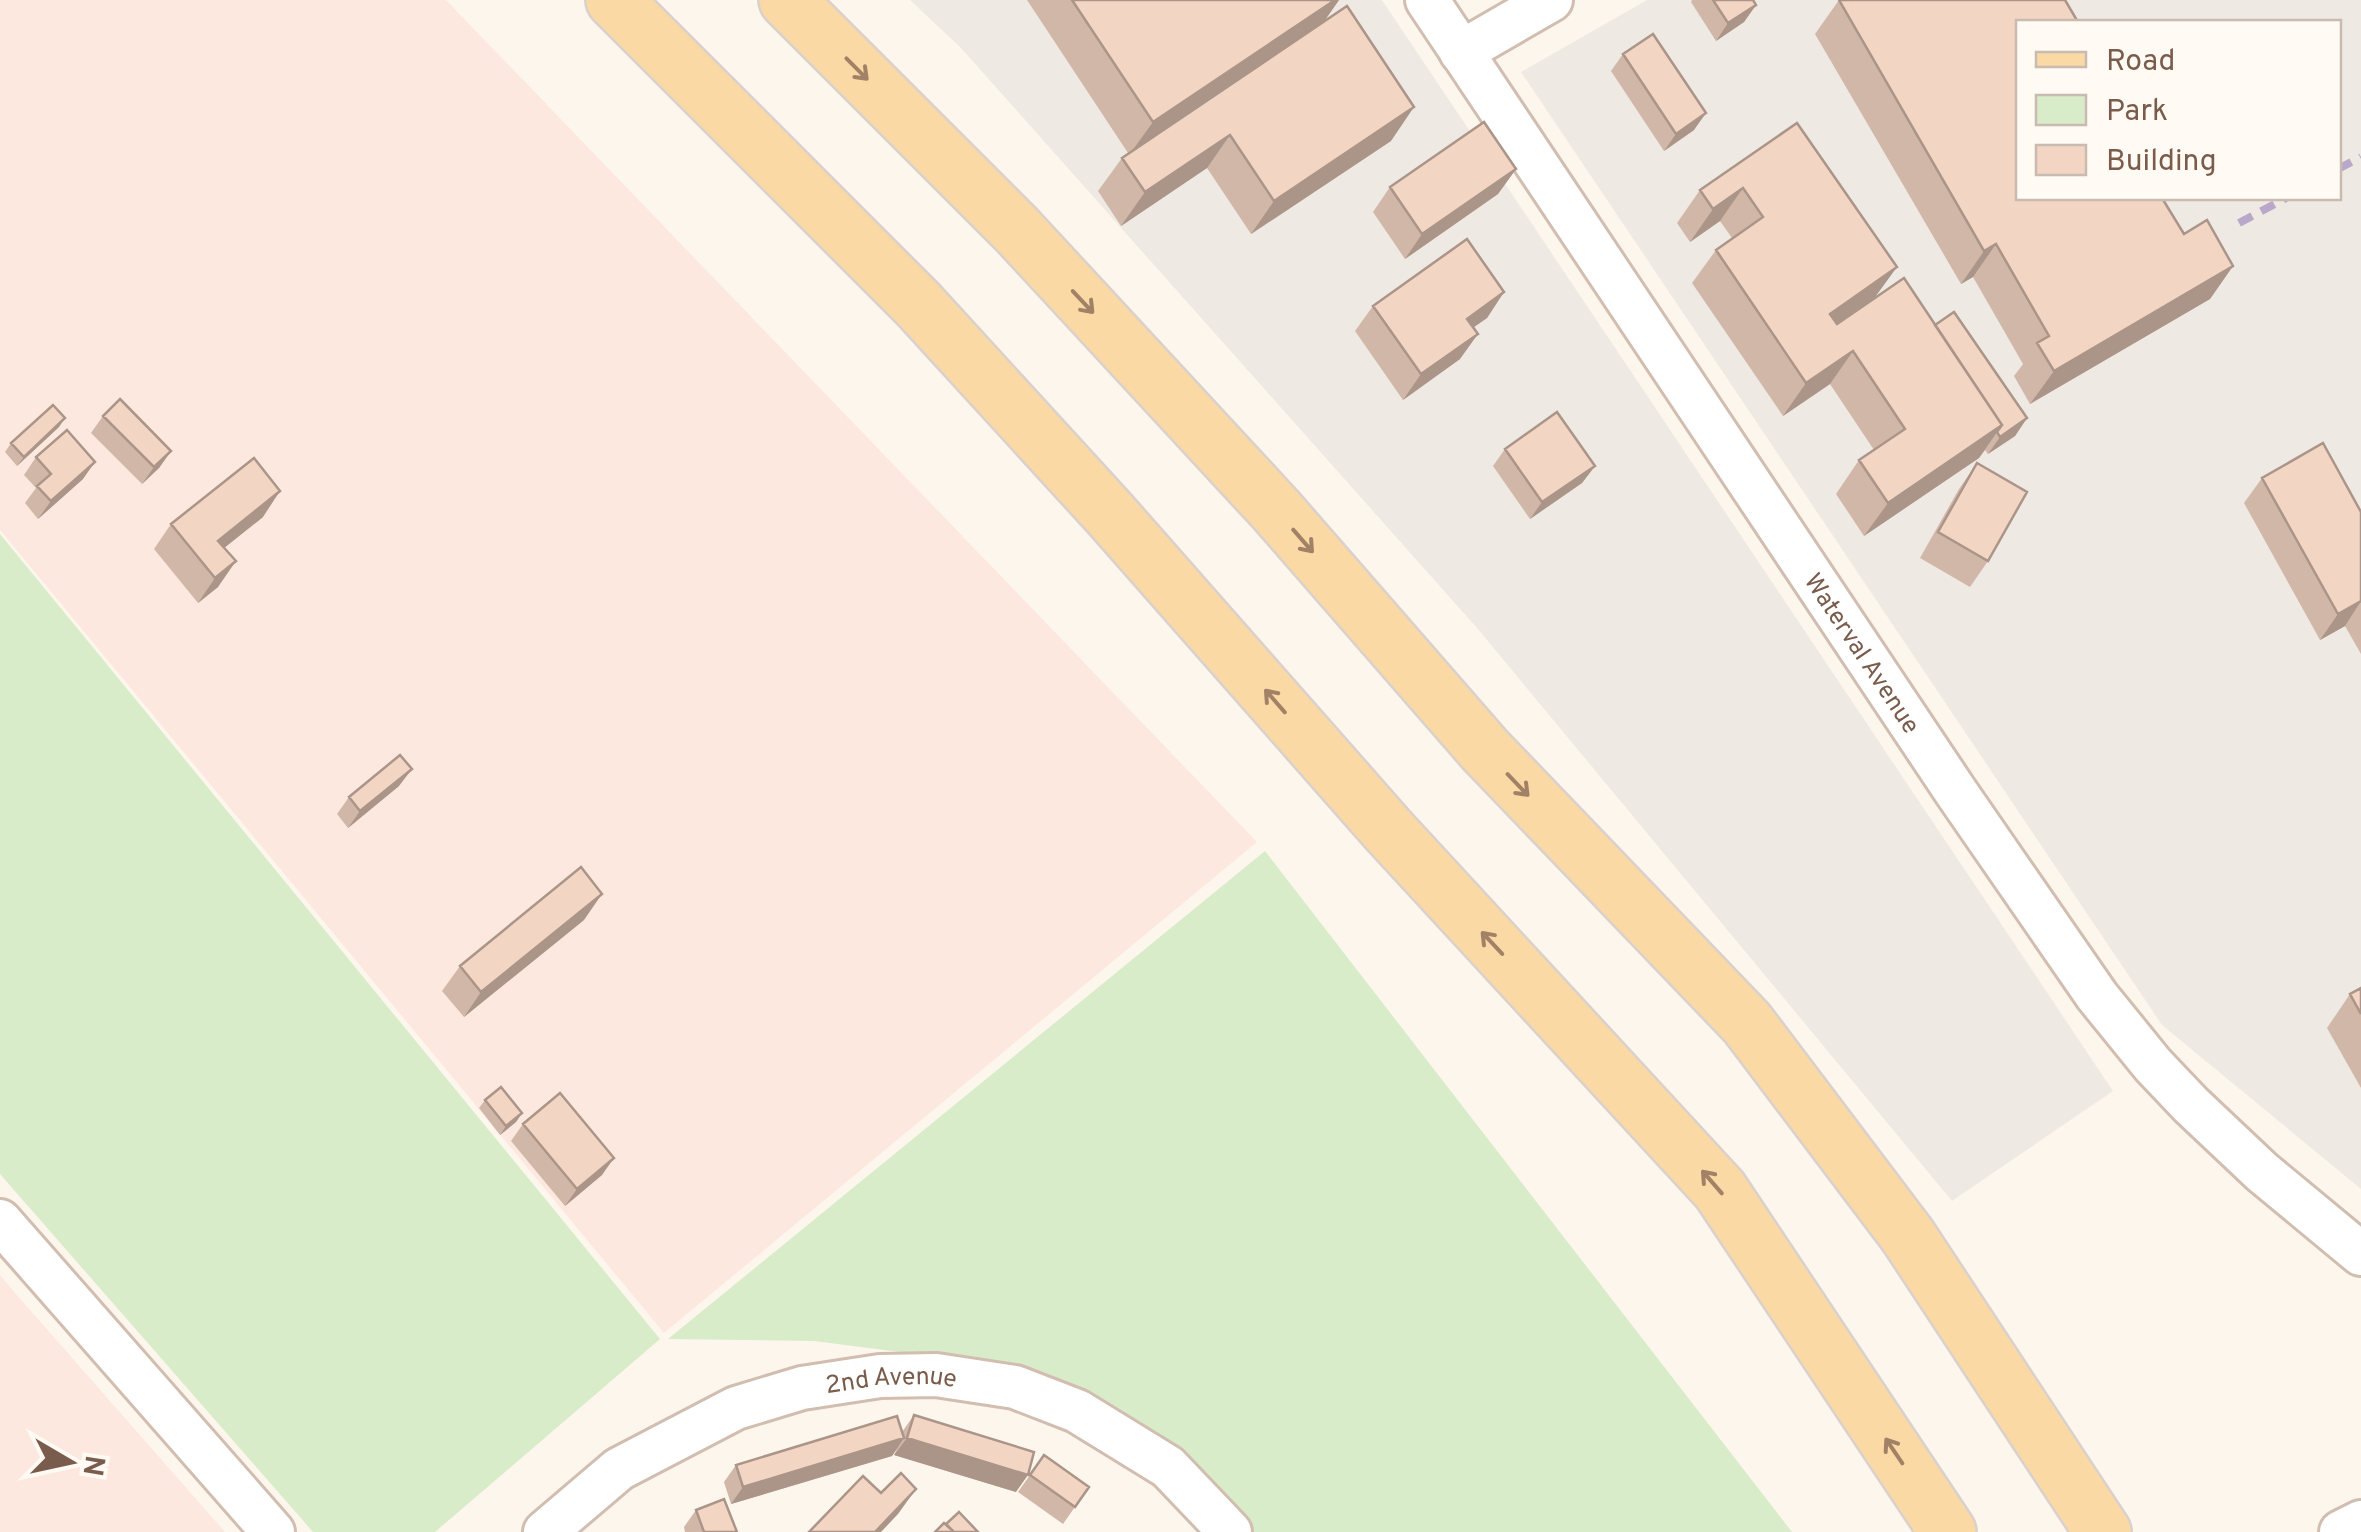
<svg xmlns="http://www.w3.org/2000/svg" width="2361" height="1532" font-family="Overpass,sans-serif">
	<rect width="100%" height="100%" fill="#fdf6ec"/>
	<!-- commercial -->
	<path fill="#fde8e0" d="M0 0H446L1257 842 664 1333 0 530Z
		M0 1275 9 1286 225 1532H0Z"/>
	<!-- industrial -->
	<path fill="#efe9e4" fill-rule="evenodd" d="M910 0H1382L2113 1091 1952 1201 1477 628 961 48Z
		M1647 0H2361V1189L2162 1025 1521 72ZM2018 22H2338V198H2018Z"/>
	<!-- green -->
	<path fill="#d8ecc9" d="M0 534 660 1339 435 1532H313L0 1174Z
		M1265 851 1792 1532H1227L1125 1435 939 1357 814 1341 668 1339Z"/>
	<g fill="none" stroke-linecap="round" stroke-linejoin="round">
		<defs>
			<g id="minor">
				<path id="s1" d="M1427 0 1956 792 2097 996 2153 1065 2191 1105 2262 1172 2361 1254"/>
				<path d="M1461 52 1551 0"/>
				<path d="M0 1221 273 1532"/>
				<path id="s2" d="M545 1532 619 1469 736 1408 802 1388 880 1376 936 1375 1015 1387 1077 1411 1168 1467 1230 1532"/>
				<path d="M2341 1532 2361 1522"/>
			</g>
			<path id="major" d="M614 0 918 304 1110 514 1388 830 1720 1190 1948 1532
				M787 0 1017 230 1276 510 1485 750 1747 1023 1908 1236 2103 1532"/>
		</defs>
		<!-- minor casing -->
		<use href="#minor" stroke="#d1beb0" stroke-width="48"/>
		<!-- major casing -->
		<use href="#major" stroke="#dad1cd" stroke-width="60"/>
		<!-- minor -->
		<use href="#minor" stroke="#fff" stroke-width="42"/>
		<!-- major -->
		<use href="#major" stroke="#fbd9a5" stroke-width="55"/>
		<!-- rail -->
		<path stroke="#b9a8c9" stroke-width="8" stroke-dasharray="15 10" stroke-linecap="butt" d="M2338 169 2361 157
			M2239 223 2286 198"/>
	</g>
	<!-- wall -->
	<path fill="#d1b7a8" d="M1027 0H1339L1323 22 1391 141 1251 234 1207 168 1121 226 1098 191 1122 158 1128 153Z
		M1692 0H1753L1756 5 1744 22 1716 41 1691 2Z
		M1839 0 2018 22 2184 234 2233 266 2210 299 2030 404 2014 376 2023 364 1973 277 1961 284 1815 34Z
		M1623 54 1694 130 1664 151 1611 71Z
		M1797 123 1875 298 1935 325 2027 418 2015 436 1988 454 1985 450 1979 458 1864 536 1836 494 1859 460 1874 450 1830 384 1783 416 1692 283 1716 250 1732 238 1720 221 1690 242 1677 223 1700 190Z
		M1516 169 1498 194 1405 259 1373 212 1390 187Z
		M1504 292 1487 318 1473 327 1460 359 1403 400 1355 331 1373 306Z
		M103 416 171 451 159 468 142 484 91 433Z
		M59 427 17 466 5 452 11 443Z
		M1505 449 1595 466 1582 483 1530 519 1493 466Z
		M36 457 83 479 38 519 25 503 36 488 24 475Z
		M1977 463 1988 561 1970 587 1920 558 1959 489Z
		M2262 478 2361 512V654L2345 626 2320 640 2244 503Z
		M263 517 224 548 218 587 198 603 154 549 171 524Z
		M399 786 348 828 337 814 349 797Z
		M584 920 464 1017 442 991 460 966Z
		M2361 988V1088L2327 1028 2350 994Z
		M485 1100 522 1113 516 1122 500 1135 479 1108Z
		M523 1124 602 1175 565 1206 511 1141Z
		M914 1415 1016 1492 894 1455 897 1449 892 1456 731 1504 724 1482 736 1465 902 1432Z
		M1044 1455 1089 1487 1063 1524 1018 1492Z
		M696 1510 737 1532H685L684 1527Z"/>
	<!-- shaded-wall -->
	<path fill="#aa9588" d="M1335 0H1339L1319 29 1129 155 1153 122Z
		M1756 5 1744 22 1716 41 1728 23Z
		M1414 107 1391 141 1251 234 1274 201Z
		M1706 113 1694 130 1664 151 1676 134Z
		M1230 135 1207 168 1121 226 1145 192Z
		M1516 169 1498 194 1405 259 1422 234Z
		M1743 188 1720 221 1690 242 1713 209Z
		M1996 244 1973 277 1961 284 1984 251Z
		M2233 266 2210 299 2030 404 2054 371Z
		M1897 267 1873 300 1806 347 1830 314Z
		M1504 292 1487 318 1450 344 1467 319Z
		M1478 334 1460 359 1403 400 1421 374Z
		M1853 351 1830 384 1783 416 1806 383Z
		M65 418 59 427 17 466 24 457Z
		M2027 418 2015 436 1988 454 2000 437Z
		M2002 425 1979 458 1864 536 1888 503Z
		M171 451 159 468 142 484 154 467Z
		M95 462 83 479 38 519 51 501Z
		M1595 466 1582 483 1530 519 1542 502Z
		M280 491 263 517 204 564 218 541Z
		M236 561 218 587 198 603 215 578Z
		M2361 601 2345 626 2320 640 2338 614Z
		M412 769 399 786 348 828 360 811Z
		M602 894 584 920 464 1017 481 992Z
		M522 1113 516 1122 500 1135 506 1126Z
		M614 1158 602 1175 565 1206 577 1189Z
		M904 1438 892 1456 731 1504 743 1487Z
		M907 1438 1028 1475 1016 1492 894 1455Z
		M916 1489 898 1514 881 1532H875Z"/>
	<!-- building -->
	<path fill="#f3d5c3" stroke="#aa9588" stroke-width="2.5" d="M1072 0H1335L1153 122Z
		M1713 0H1753L1756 5 1728 23Z
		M1839 0H2065L2078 22H2018V198H2162L2184 234 2207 220 2233 266 2054 371 2037 343 2049 336 1996 244 1984 251Z
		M1347 6 1414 107 1274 201 1230 135 1145 192 1122 158Z
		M1653 34 1706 113 1676 134 1623 54Z
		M1484 122 1516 169 1422 234 1390 187Z
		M1797 123 1897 267 1830 314 1837 324 1904 278 2002 425 1888 503 1859 460 1905 429 1853 351 1806 383 1716 250 1763 217 1743 188 1713 209 1700 190Z
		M1467 239 1504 292 1467 319 1478 334 1421 374 1373 306Z
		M1954 312 2027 418 2000 437 1997 432 2002 425 1935 325Z
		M120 399 171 451 154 467 103 416Z
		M53 405 65 418 24 457 11 443Z
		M1557 412 1595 466 1542 502 1505 449Z
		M67 430 95 462 51 501 37 486 51 474 36 457Z
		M2323 443 2361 512V601L2338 614 2262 478Z
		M254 458 280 491 218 541 236 561 215 578 171 524Z
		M1977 463 2027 492 1988 561 1938 532Z
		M400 755 412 769 360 811 349 797Z
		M581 867 602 894 481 992 460 966Z
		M2361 988V1014L2350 994Z
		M501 1087 522 1113 506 1126 485 1100Z
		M560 1093 614 1158 577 1189 523 1124Z
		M914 1415 1034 1452 1028 1475 907 1438Z
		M897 1416 904 1438 743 1487 736 1465Z
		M1044 1455 1089 1487 1075 1507 1030 1475Z
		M901 1473 916 1489 875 1532H809L863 1476 881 1493Z
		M724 1499 737 1532H704L696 1510Z
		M959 1512 978 1532H954L946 1524Z
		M944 1523 954 1532H935Z"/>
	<!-- one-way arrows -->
	<defs><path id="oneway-shaft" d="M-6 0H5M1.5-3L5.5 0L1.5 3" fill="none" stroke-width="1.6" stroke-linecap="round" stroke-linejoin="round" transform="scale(2.5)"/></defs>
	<g stroke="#a18267">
		<use href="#oneway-shaft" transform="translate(857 69) rotate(45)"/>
		<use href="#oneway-shaft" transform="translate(1083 302) rotate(47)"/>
		<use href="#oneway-shaft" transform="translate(1303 541) rotate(49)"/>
		<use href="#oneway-shaft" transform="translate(1275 701) rotate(-131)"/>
		<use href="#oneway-shaft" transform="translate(1518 785) rotate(46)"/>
		<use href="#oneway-shaft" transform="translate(1492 943) rotate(-133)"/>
		<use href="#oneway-shaft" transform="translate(1712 1182) rotate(-131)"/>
		<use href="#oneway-shaft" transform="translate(1894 1451) rotate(-124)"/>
	</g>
	<g text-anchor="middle" stroke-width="8" stroke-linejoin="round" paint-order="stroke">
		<!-- street labels -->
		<g font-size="25" fill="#7a5c4d" stroke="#fffaf3">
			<text dy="9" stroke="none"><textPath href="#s1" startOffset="785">Waterval Avenue</textPath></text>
			<text dy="9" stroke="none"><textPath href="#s2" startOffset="388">2nd Avenue</textPath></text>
		</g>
	</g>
	<!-- legend -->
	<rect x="2016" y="20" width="325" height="180" fill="#fffaf3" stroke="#cabbb1" stroke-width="2.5"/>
	<rect x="2036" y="52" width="50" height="15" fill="#fbd9a5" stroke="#cabbb1" stroke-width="2.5"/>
	<text x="2106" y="70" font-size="30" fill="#7a5c4d">Road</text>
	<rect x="2036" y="95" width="50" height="30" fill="#d8ecc9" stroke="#cabbb1" stroke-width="2.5"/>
	<text x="2106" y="120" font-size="30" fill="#7a5c4d">Park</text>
	<rect x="2036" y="145" width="50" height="30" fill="#f3d5c3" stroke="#cabbb1" stroke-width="2.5"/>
	<text x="2106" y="170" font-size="30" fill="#7a5c4d">Building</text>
	<!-- north arrow -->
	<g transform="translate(70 1462) rotate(99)" stroke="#fffaf3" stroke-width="8" paint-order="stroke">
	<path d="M0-8L18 38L0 25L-18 38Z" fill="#7a5c4d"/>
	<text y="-15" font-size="28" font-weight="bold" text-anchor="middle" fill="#7a5c4d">N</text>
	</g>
</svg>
